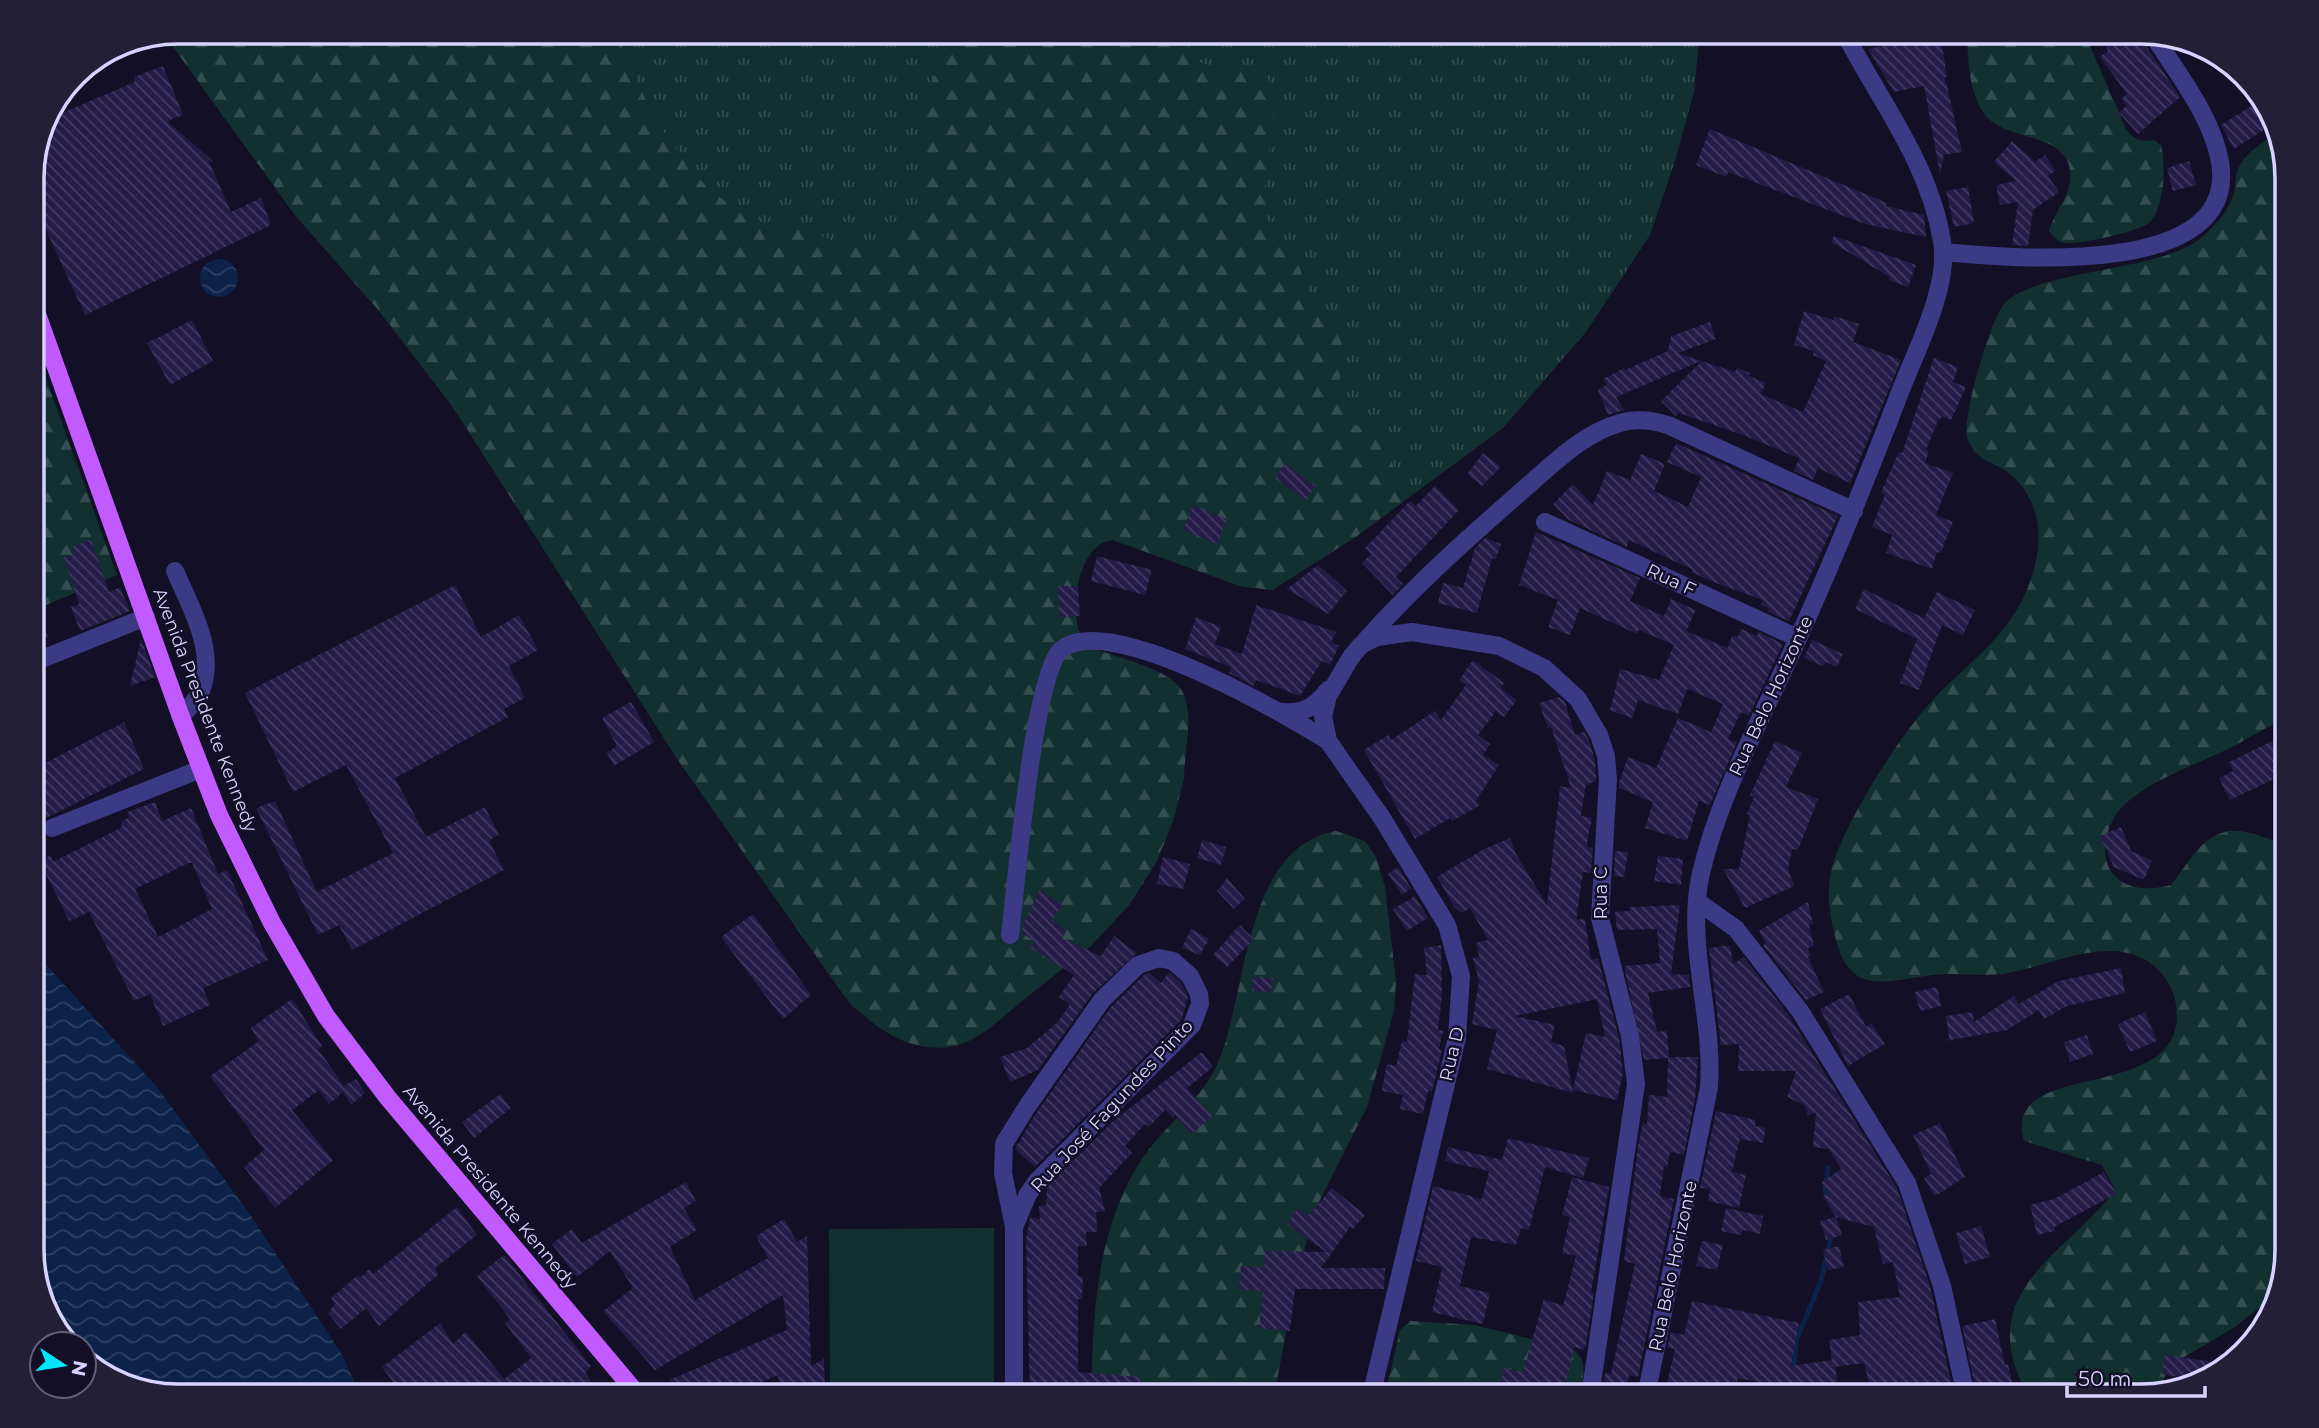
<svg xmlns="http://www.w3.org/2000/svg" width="2319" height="1428" font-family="Montserrat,sans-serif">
	<defs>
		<pattern id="grass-tufts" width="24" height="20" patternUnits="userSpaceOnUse" patternTransform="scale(1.75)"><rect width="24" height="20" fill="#12302f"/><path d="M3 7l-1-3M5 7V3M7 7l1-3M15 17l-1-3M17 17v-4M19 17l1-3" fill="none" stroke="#344d4e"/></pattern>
		<pattern id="forest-firs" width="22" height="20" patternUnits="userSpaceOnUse" patternTransform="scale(1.75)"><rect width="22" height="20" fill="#12302f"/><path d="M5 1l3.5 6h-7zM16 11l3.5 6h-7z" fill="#344d4e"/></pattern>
		<pattern id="water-waves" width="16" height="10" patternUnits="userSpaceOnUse" patternTransform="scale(1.75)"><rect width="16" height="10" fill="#0c2248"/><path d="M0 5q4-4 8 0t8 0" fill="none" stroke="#2f4163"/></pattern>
		<pattern id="building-back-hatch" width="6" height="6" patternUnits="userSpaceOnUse" patternTransform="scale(1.75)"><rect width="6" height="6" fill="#241b47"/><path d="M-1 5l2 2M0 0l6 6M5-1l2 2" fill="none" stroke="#433b63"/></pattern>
	</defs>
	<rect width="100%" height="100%" fill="#130f26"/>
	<!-- grass -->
	<path fill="url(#grass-tufts)" d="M178 32H1700L1694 92 1675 161 1650 235 1586 332 1503 428 1354 538 1272 590 1240 586 1113 540C1075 542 1066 623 1086 646L1163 675 1175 682 1186 701 1184 778 1176 810 1157 861 1130 904 1092 945 990 1027 951 1046 933 1047 893 1036 852 1006 838 987 678 760 453 407 380 312 295 215 166 37 116 51 114 48 122 42Z"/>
	<!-- forest -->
	<path fill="url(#forest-firs)" d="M178 32H616L655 121 707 188 736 209 767 225 810 231 836 242 863 246 919 227C926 206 921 189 920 168 918 118 928 68 964 32H1181L1191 58C1215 71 1242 69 1268 79L1276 101 1264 190 1267 219 1296 258 1309 294 1339 333 1344 353 1339 385 1344 399V422C1397 434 1388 457 1403 502L1354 538 1272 590 1240 586 1113 540C1075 542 1066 623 1086 646 1109 655 1168 668 1181 689 1192 707 1188 732 1186 752 1177 872 1112 928 1024 999 1003 1017 978 1043 949 1047 904 1053 863 1021 838 987L678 760 453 407 380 312 295 215 166 37 116 51 114 48 122 42Z
		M1967 32H2084L2126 129C2134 140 2141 142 2154 140L2161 145C2166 165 2165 208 2149 223 2140 231 2078 245 2066 243 2058 242 2053 237 2049 231 2054 213 2067 200 2070 182 2076 130 2008 144 1985 115 1968 92 1968 58 1967 32Z
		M2276 132 2287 169V718C2268 726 2249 738 2230 748 2196 765 2154 778 2125 804 2107 820 2096 857 2115 876 2130 891 2152 890 2171 885 2190 862 2205 827 2240 831 2257 833 2271 841 2287 844V1251L2278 1286 2259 1308 2235 1327 2169 1366 2159 1392 2142 1396H2028C1976 1301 2047 1265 2103 1205L2111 1195 2113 1185 2102 1165 2024 1141C1998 1053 2198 1110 2175 999 2173 988 2165 977 2158 969 2116 929 2051 967 2002 974 1979 977 1956 972 1933 975 1889 980 1851 998 1836 940 1830 919 1826 894 1831 872 1840 829 1900 735 1931 702 1964 666 2006 639 2026 592 2043 552 2047 506 2010 474 1999 464 1984 463 1974 451 1973 449 1967 439 1967 436 1963 415 1990 321 2004 304 2032 272 2146 271 2191 245 2209 234 2229 212 2234 192 2236 184 2235 175 2239 167 2246 152 2264 143 2276 132Z
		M32 340 117 575 32 611Z
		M1336 831 1365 841 1376 857 1385 887 1396 981 1394 1011 1367 1107 1315 1210 1295 1286 1274 1396H1091C1093 1314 1096 1226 1144 1156 1166 1125 1201 1100 1217 1065 1248 997 1242 847 1336 831Z
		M1410 1321 1474 1325 1572 1349C1590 1360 1582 1379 1580 1396H1385L1400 1330Z"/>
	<!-- garden -->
	<path fill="#12302f" d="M994 1228V1396H830L829 1229Z"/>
	<!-- water -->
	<path fill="url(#water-waves)" d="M200 278a19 19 0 1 1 38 0a19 19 0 1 1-38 0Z
		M32 949 157 1087 251 1216 341 1353 361 1396H178L104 1377 84 1356V1344H72L51 1324 32 1259Z"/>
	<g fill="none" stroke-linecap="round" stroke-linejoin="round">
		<!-- stream -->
		<path stroke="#0c2248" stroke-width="5" d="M1828 1168 1825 1191 1829 1200
			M1794 1370 1796 1341 1821 1281 1832 1232"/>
	</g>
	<!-- building -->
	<path fill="url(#building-back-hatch)" fill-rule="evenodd" d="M1893 32H1940L1947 77H1945L1962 152 1944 155 1940 174 1924 86 1894 92 1868 49 1895 43Z
		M2099 32H2137L2180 97 2138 134 2119 113 2127 105 2121 99 2127 94 2100 57 2108 51Z
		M163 66 183 115 167 121 213 161 209 162 231 212 261 198 271 225 85 315 32 199V169L43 121 135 82 134 77Z
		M2253 105 2267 128 2234 149 2221 125Z
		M1710 129 1887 203 1886 206 1924 215 1926 237 1865 224 1728 172 1726 177 1696 165Z
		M2012 141 2035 162 2045 155 2056 171 2048 176 2059 192 2033 210 2028 246 2012 245 2018 202 2000 205 1996 185 2016 181 1994 162Z
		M2189 161 2196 185 2173 191 2167 168Z
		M1968 187 1974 223 1954 227 1946 191Z
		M1834 236 1916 265 1908 287 1889 280 1890 277 1831 242Z
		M1804 311 1833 320 1834 316 1859 324 1853 342 1901 360 1850 483 1818 468 1813 480 1794 471 1799 458 1743 435 1679 413 1676 416 1661 401 1702 361 1735 372 1737 368 1750 373 1749 376 1766 383 1761 394 1803 412 1826 361 1813 355 1814 351 1794 345Z
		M192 320 213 361 170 385 147 343Z
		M1710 322 1716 339 1678 353 1701 361 1616 397 1624 410 1608 415 1598 390 1607 385 1603 379 1624 368 1625 370 1668 351 1671 336Z
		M1934 358 1958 367 1953 382 1966 387 1951 420 1942 417 1938 421 1926 450 1929 451 1925 463 1953 473 1936 515 1953 522 1941 553 1937 552 1932 569 1886 553 1892 535 1872 527 1885 494 1881 492 1899 452 1902 453Z
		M1676 443 1838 516 1789 621 1768 612 1769 608 1761 605 1763 600 1708 580 1692 572 1693 570 1629 540 1627 547 1569 520 1553 504 1573 484 1593 505 1607 471 1630 480 1641 454 1665 464 1654 491 1688 507 1701 477 1667 462Z
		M1483 453 1501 467 1482 486 1467 474Z
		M1285 464 1316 486 1306 500 1275 478Z
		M1435 486 1459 510 1396 577 1403 584 1393 595 1362 563 1371 554 1365 548 1410 501 1416 506Z
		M1193 505 1227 519 1217 544 1183 530Z
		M1536 532 1640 578 1630 601 1664 616 1671 599 1696 610 1686 631 1728 648 1732 635 1738 637 1741 629 1757 636 1759 632 1783 644 1749 716 1741 712 1728 739 1737 742 1710 805 1699 801 1687 841 1645 828 1653 802 1619 788V783L1628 757 1656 768 1678 718 1711 732 1723 704 1687 689 1678 714 1638 700 1632 718 1610 710 1620 669 1659 680 1674 645 1639 630 1637 634 1580 608 1570 635 1548 627 1558 600 1519 585Z
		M1485 538 1501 544 1496 559 1492 558 1477 613 1438 603 1443 583 1463 588 1475 548Z
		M91 539 109 592 120 587 130 611 80 631 71 607 79 604 64 557 74 554 72 547Z
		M1097 556 1152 570 1145 595 1091 581Z
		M1318 565 1347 591 1328 614 1287 589Z
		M455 585 481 637 519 615 538 650 509 666 525 698 504 709 508 717 395 778 426 837 485 807 499 835 489 840 504 870 352 950 339 925 318 935 256 808 275 801 317 892 393 853 346 765 293 792 245 693Z
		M1058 586H1078L1080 616 1059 617Z
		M1864 589 1924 618 1937 592 1975 610 1963 635 1942 625 1919 690 1900 683 1917 639 1855 609Z
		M33 597 48 637 32 644V598Z
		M1256 605 1336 632 1331 642 1339 646 1330 665 1322 661 1300 696 1256 680 1254 686 1229 673 1231 667 1185 649 1196 617 1221 627 1215 644 1242 654Z
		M141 639 155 677 130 686Z
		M1812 640 1843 654 1837 667 1826 662 1823 666 1804 658Z
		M1473 660 1504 683 1501 688 1517 700 1504 717 1496 711 1478 735 1490 744 1483 755 1499 765 1476 801 1479 806 1452 821 1450 818 1415 839 1364 750 1388 735 1391 740 1435 711 1441 720 1466 685 1459 680Z
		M1559 697 1565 702 1575 735 1584 732 1589 740 1595 760 1596 781 1586 785 1581 816 1592 818 1587 842 1588 847 1593 848 1591 873 1583 872 1576 920 1585 919 1591 960 1598 958 1619 1038 1623 1073 1617 1100 1573 1090 1586 1033 1605 1037 1597 999 1515 1016 1555 1025 1551 1042 1564 1046 1573 1093 1487 1069 1497 1030 1472 1024 1479 981 1473 958 1479 956 1476 943 1488 940 1470 908 1462 913 1455 908 1437 877 1484 849 1510 838 1516 854 1547 905 1560 786 1571 788 1551 727 1548 728 1539 703Z
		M631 702 654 742 614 766 607 753 617 746 602 718Z
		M124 722 144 769 32 825V770Z
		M1775 741 1802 753 1786 787 1818 799 1798 850 1792 849 1788 869 1794 886 1745 908 1723 869H1739L1750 815 1747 814 1754 797 1750 795Z
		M2272 741 2287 773 2230 800 2219 778 2233 771 2229 762Z
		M155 802 162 821 191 808 218 874 227 870 268 960 203 988 210 1005 163 1026 150 994 134 1001 89 912 69 921 46 874 42 875 36 863 51 855 53 862 122 827 121 822 129 817 127 812ZM189 863H192L212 909 158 937 135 889Z
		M2121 827 2131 851 2152 861 2144 880 2114 867 2100 836Z
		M1202 840 1226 847 1221 865 1197 858Z
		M1615 851 1628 852 1624 877 1614 876Z
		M1658 856 1683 859 1681 885 1654 881Z
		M1163 857 1190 864 1183 889 1157 884Z
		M1398 867 1411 888 1402 895 1388 874Z
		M1227 878 1245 899 1234 909 1217 891Z
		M1040 890 1063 905 1052 920 1066 930 1061 938 1101 956 1114 936 1137 953 1093 993 1038 1070 1010 1082 1000 1057 1027 1048 1058 1022 1070 1004 1059 997 1074 975 1031 948 1034 940 1022 934 1023 924Z
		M1415 896 1428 918 1407 931 1393 909Z
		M1808 902 1813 924 1809 925 1814 946 1808 948 1811 955 1808 957 1824 992 1806 1000 1763 945 1766 944 1759 931Z
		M1680 905 1671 974 1689 975 1690 987 1648 993 1657 1032 1667 1031 1669 1057H1698L1695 1099 1684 1155 1670 1152 1667 1167 1664 1166 1660 1196 1674 1199 1638 1377 1629 1375 1624 1396H1619L1602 1393 1605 1373 1611 1374 1635 1264 1624 1261 1638 1146 1643 1123 1647 1124 1649 1095 1667 1097 1668 1058 1644 1060 1624 966 1660 963 1657 929 1617 930 1615 912 1630 911V907Z
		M753 914 811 995 783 1019 721 937Z
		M1240 925 1254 939 1227 967 1213 955Z
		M1191 929 1209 939 1200 955 1182 948Z
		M1441 945 1442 996 1438 1030 1443 1031 1439 1049 1442 1050 1432 1091H1428L1423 1114 1400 1109 1403 1095 1382 1091 1387 1064 1396 1066 1402 1041 1407 1042 1415 974 1427 975 1424 948Z
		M1730 945 1733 964 1744 957 1787 1013 1897 1188 1930 1286 1954 1396H1872L1864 1363 1835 1367 1840 1396H1791L1790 1388 1738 1378 1734 1396H1664L1675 1349 1667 1348 1671 1332 1684 1335 1692 1301 1799 1323 1791 1366 1832 1360 1829 1340 1860 1335 1858 1302 1900 1297 1893 1262 1883 1264 1874 1227 1836 1217 1842 1235 1826 1240 1820 1221 1836 1217 1823 1196 1829 1193 1822 1182 1841 1169 1829 1149 1813 1147 1816 1113 1808 1115 1804 1105 1787 1097 1796 1071H1738L1739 1044 1721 1045 1709 948Z
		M2121 968 2125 993 2067 1006 2044 1019 2039 1010 2007 1030 1945 1041 1949 1038 1946 1016 1973 1012 1974 1022 2014 996 2019 1004 2059 981Z
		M1169 972 1181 983 1188 997 1182 1019 1035 1167 1015 1149 1035 1115 1111 1007 1144 975 1149 973 1161 983Z
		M1253 977 1273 978 1271 992 1252 991Z
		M1937 987 1941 1006 1920 1011 1915 992Z
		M1849 994 1866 1027 1872 1024 1885 1044 1848 1066 1820 1009Z
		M292 999 322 1046 318 1049 344 1086 356 1079 365 1093 351 1105 343 1092 329 1104 319 1090 292 1110 333 1160 275 1208 244 1167 264 1150 210 1076 259 1041 251 1028Z
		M2145 1012 2157 1041 2130 1052 2118 1024Z
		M2087 1035 2093 1054 2070 1062 2064 1042Z
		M1202 1052 1213 1067 1187 1088 1212 1116 1191 1134 1175 1115 1173 1118 1165 1110 1149 1127 1145 1124 1125 1146 1132 1153 1099 1188 1105 1211 1096 1212 1097 1232H1086L1087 1246H1078V1276H1083L1082 1299H1078V1372L1140 1377 1139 1389H1128L1127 1395 1110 1393 1111 1388H1080L1079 1396H1030L1026 1240 1030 1218 1040 1219 1039 1206 1046 1205 1047 1187 1112 1122Z
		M500 1094 511 1108 474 1138 462 1122Z
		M1716 1111 1756 1120 1755 1126 1766 1128 1763 1143 1740 1139 1732 1172 1746 1175 1739 1208 1708 1201 1710 1189 1700 1188Z
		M1940 1123 1965 1177 1935 1196 1924 1178 1931 1174 1913 1135Z
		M1508 1138 1589 1158 1583 1178 1545 1167 1529 1230 1521 1228 1516 1245 1471 1237 1460 1286 1490 1293 1483 1324 1432 1312 1442 1267 1416 1261 1433 1186 1482 1199 1489 1171 1445 1161 1448 1147 1502 1160Z
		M2104 1172 2116 1194 2054 1227 2055 1231 2037 1235 2030 1205 2054 1199Z
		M1572 1177 1609 1187 1591 1293H1594L1586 1344 1584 1350 1574 1347 1563 1396H1504L1498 1393 1504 1368 1523 1372 1544 1299 1563 1306 1576 1256 1562 1253 1570 1217 1562 1215Z
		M686 1182 696 1201 684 1208 697 1230 670 1247 695 1300 768 1258 756 1236 784 1219 797 1242 807 1236 811 1366 824 1359 825 1396H781L778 1375 729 1396H682L669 1380 787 1330 783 1295 655 1370 603 1311 633 1288 610 1251 577 1277 552 1244 572 1229 582 1243Z
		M1332 1188 1365 1215 1353 1229 1350 1227 1321 1268H1385L1384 1289H1295L1290 1331 1259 1328 1263 1291 1239 1289 1241 1266 1264 1268 1265 1251 1326 1252 1287 1224 1298 1208 1308 1216Z
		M457 1207 477 1235 435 1268 439 1274 379 1326 366 1308 341 1329 328 1313 335 1304 331 1298 358 1275 360 1278 369 1269 373 1274Z
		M1726 1208 1763 1216 1760 1234 1743 1230 1741 1235 1721 1231Z
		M1981 1226 1990 1257 1965 1264 1956 1233Z
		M1702 1241 1723 1245 1717 1270 1696 1266Z
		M1839 1246 1844 1267 1828 1270 1823 1250Z
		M504 1255 591 1366 585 1372 600 1396H403L382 1367 440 1323 453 1343 466 1332 504 1379 531 1358 505 1323 510 1319 477 1276Z
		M1995 1319 2005 1365 2008 1364 2015 1396H1977L1962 1326Z
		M2165 1355 2227 1364 2215 1377 2183 1385 2184 1378 2162 1374Z"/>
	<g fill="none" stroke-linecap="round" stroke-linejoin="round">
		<!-- minor -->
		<path stroke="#3d3a85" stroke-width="18" d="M1943 252C2010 258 2240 280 2220 162 2212 116 2177 73 2153 35
			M1545 522 1798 638
			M175 571C190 606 217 651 201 691 197 700 187 709 181 717
			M1365 641C1415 585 1467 539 1524 489 1552 465 1583 433 1620 423 1636 418 1652 420 1668 425L1854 511
			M32 663 146 617
			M1282 712C1303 714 1315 707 1328 690
			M52 828 201 769
			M1697 901 1736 929 1800 1011 1907 1183 1942 1286 1966 1396
			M1010 935C1016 887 1033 676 1061 650 1106 610 1284 713 1328 741
			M1014 1396V1227L1003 1173 1004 1144 1026 1108 1102 1000 1138 965 1159 958 1173 961 1190 976 1199 994 1200 1004 1192 1025 1038 1180 1028 1194 1014 1227
			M1371 1396 1457 1038 1461 976 1447 925 1382 818 1328 741 1323 716 1328 696 1351 657 1361 645 1377 637 1412 632 1499 646 1544 668 1578 699 1599 735 1606 756 1608 779 1600 918 1630 1036 1636 1084 1590 1396
			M1646 1396 1709 1087C1714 1015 1685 944 1701 873 1720 792 1762 718 1796 643 1834 559 1869 473 1902 387 1918 347 1950 284 1942 241 1929 162 1879 100 1844 32"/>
		<!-- major -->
		<path stroke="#c25bff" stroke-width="18" d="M32 300 181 717 219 815 272 923 326 1016 388 1098 639 1396"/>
	</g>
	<g text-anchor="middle" stroke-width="5" stroke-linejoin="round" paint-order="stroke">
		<!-- street labels -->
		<g font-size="18" fill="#d9d4ff" stroke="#130f26">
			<text transform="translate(1671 580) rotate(25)" y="6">Rua F</text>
			<text transform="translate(1771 696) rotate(-65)" y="6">Rua Belo Horizonte</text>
			<text transform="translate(205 710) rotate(69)" y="6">Avenida Presidente Kennedy</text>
			<text transform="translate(1601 893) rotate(-90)" y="6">Rua C</text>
			<text transform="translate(1452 1054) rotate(-77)" y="6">Rua D</text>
			<text transform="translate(1112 1106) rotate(-47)" y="6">Rua José Fagundes Pinto</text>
			<text transform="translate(490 1187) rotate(50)" y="6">Avenida Presidente Kennedy</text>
			<text transform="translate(1673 1266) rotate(-78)" y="6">Rua Belo Horizonte</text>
		</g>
	</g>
	<!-- crop -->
	<path d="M0 0H2319V1428H0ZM178 44H2141A134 134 0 0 1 2275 178V1250A134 134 0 0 1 2141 1384H178A134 134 0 0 1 44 1250V178A134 134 0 0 1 178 44Z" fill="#231f37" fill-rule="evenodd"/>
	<path fill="none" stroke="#d9d4ff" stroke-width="3.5" d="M178 44H2141A134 134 0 0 1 2275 178V1250A134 134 0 0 1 2141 1384H178A134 134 0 0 1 44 1250V178A134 134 0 0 1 178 44Z"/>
	<!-- north arrow -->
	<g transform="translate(63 1365) rotate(102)"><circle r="33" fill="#130f26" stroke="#625e7d" stroke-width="2"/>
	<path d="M0-5L12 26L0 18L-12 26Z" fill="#00e5ff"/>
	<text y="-10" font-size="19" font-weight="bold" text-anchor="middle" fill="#d9d4ff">N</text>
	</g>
	<!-- scale -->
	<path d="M2067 1386v10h138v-10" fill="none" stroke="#d9d4ff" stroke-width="3.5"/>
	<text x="2078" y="1386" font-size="21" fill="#d9d4ff" stroke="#130f26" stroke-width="5" paint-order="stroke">50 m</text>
</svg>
